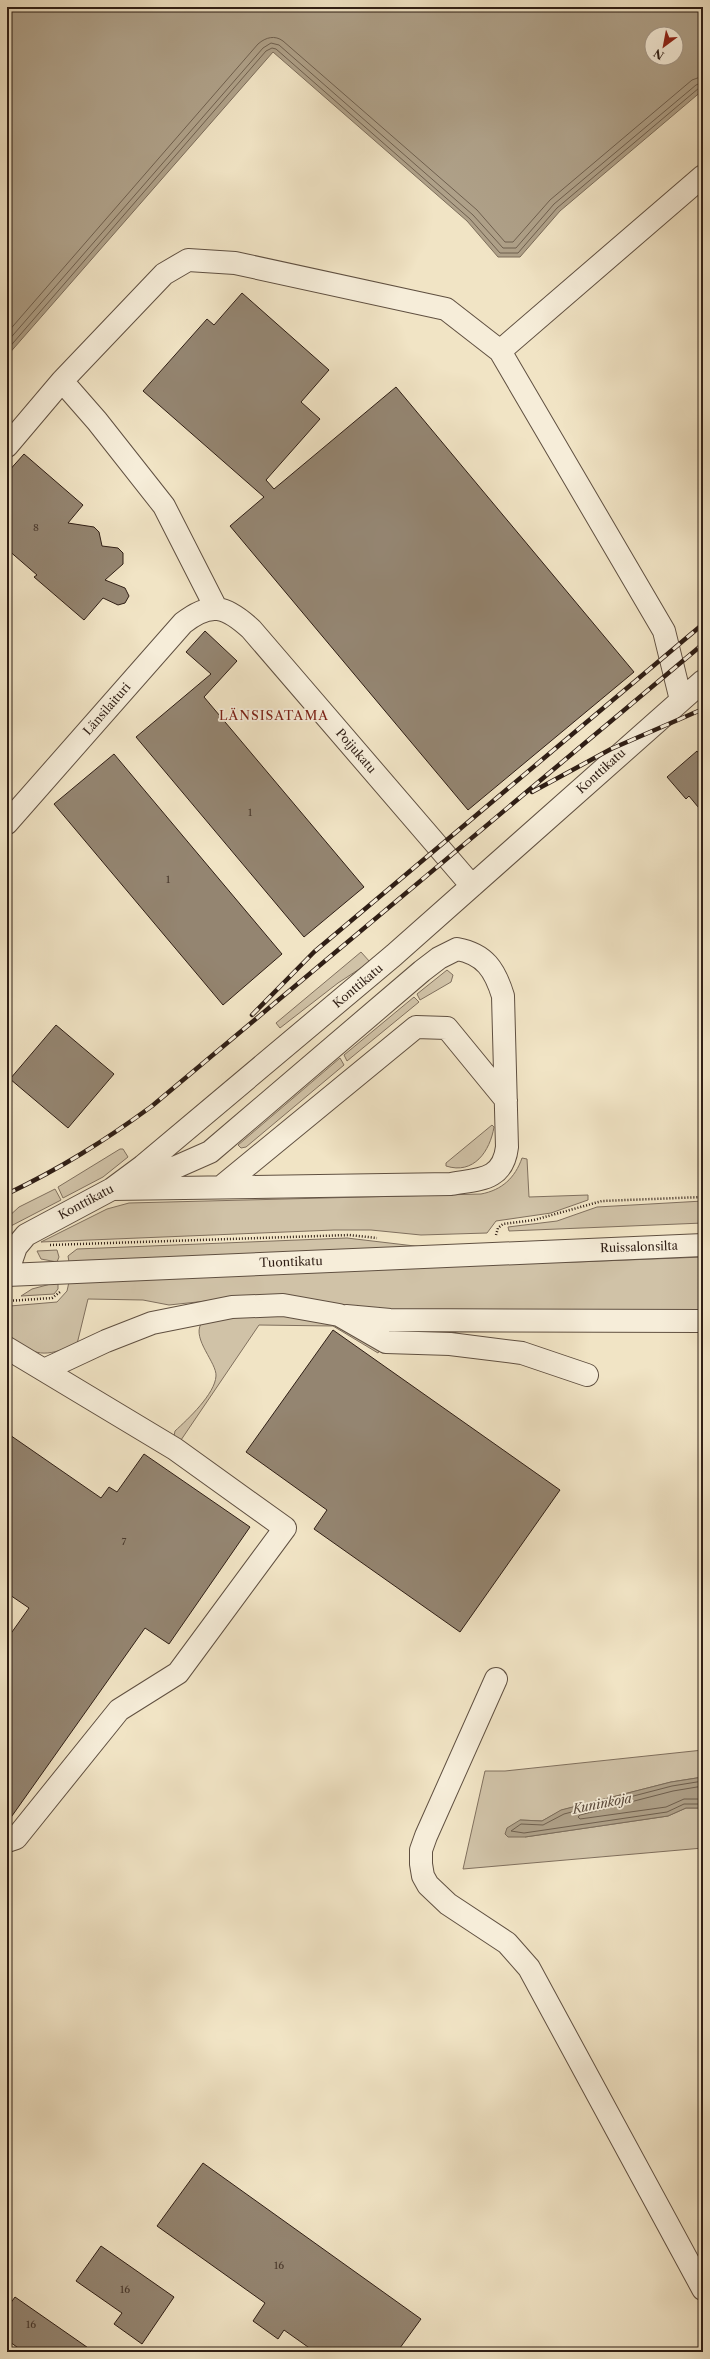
<svg xmlns="http://www.w3.org/2000/svg" width="710" height="2359" font-family="'Libre Caslon Text',serif">
	<rect width="100%" height="100%" fill="#f1e4c5"/>
	<filter id="stains"><feTurbulence type="fractalNoise" baseFrequency=".005" numOctaves="4"/><feColorMatrix values="0 0 0 0 .2 0 0 0 0 .09 0 0 0 0 .02 0 0 0 .5 -.17"/></filter>
	<radialGradient id="worn" r=".72"><stop offset=".6" stop-color="#630" stop-opacity="0"/><stop offset="1" stop-color="#630" stop-opacity=".3"/></radialGradient>
	<!-- green -->
	<path fill="#d0c2a7" stroke="#80705e" d="M361 952 370 962 338 983 280 1028 276 1023Z
		M447 970 453 975 451 982 420 1000 417 994Z
		M414 997 419 1002 347 1061 344 1055Z
		M340 1058 344 1065 246 1147 241 1148 238 1145Z
		M492 1125 494 1127C490 1151 474 1175 446 1166V1163Z
		M120 1149H123L128 1157 103 1177 63 1198 58 1187Z
		M522 1158 527 1159 529 1197 588 1195V1200L551 1213 496 1221 487 1233 421 1235 371 1230H334L41 1242 107 1209 129 1203 481 1194C502 1190 515 1178 522 1158Z
		M55 1189 61 1200 7 1228V1218L19 1207Z
		M703 1201V1223L509 1231 508 1227 557 1221 597 1207Z
		M347 1238 423 1247 69 1262 68 1256 77 1249Z
		M57 1250 59 1257 57 1262 41 1259 37 1251Z
		M703 1257V1318L433 1314 216 1300 169 1305 143 1300 88 1299 77 1344C43 1358 37 1356 7 1337V1312L10 1306 57 1302 67 1291 69 1282 560 1260 562 1262H576Z
		M58 1282V1289L54 1294 21 1296 32 1289Z
		M253 1312 325 1320 383 1345 378 1353 333 1326 259 1325 181 1440 174 1436 175 1431C188 1419 215 1394 216 1376 217 1363 192 1339 201 1324Z
		M703 1750V1777L671 1782 562 1810 542 1821 520 1820 525 1837 668 1816 686 1808H703V1848L463 1869 485 1771H505Z"/>
	<!-- water -->
	<path fill="#afa189" stroke="#7c6d5b" fill-rule="evenodd" d="M7 7H703V90L560 211 520 257H498L467 221 273 52 7 356ZM652 34H676V58H652Z
		M703 1777V1808H686L668 1816 525 1837H508L505 1834 507 1828 520 1820 542 1821 561 1810 671 1782Z"/>
	<g fill="none" stroke-linecap="round" stroke-linejoin="round">
		<!-- shore -->
		<path stroke="#6f604f" stroke-width="1" d="M7 333 258 44C266 37 275 35 283 41L477 210 505 242H513L550 200 692 80 703 76
			M7 342 263 48 271 43 279 45 473 215 503 248H516L554 204 696 85 703 82
			M7 350 266 51 272 48 276 49 470 219 500 253H518L557 208 699 88 703 87
			M703 1781 672 1786 564 1814 543 1825 521 1824 511 1831 524 1833 667 1812 684 1804H703
			M703 1786 673 1791 580 1815 578 1817 580 1819 666 1807 684 1799H703"/>
	</g>
	<!-- building -->
	<path fill="#948571" stroke="#2f1e15" d="M242 293 329 370 301 402 320 419 266 480 274 489 396 387 634 672 468 810 230 526 264 497 143 391 207 319 214 325Z
		M24 454 83 505 68 523 94 527 99 532 102 546 118 548 123 553V564L105 580 125 588 129 596 125 603 118 605 103 598 84 620 34 577 37 575 7 549V473Z
		M205 631 237 661 204 697 364 887 304 937 136 737 211 674 186 652Z
		M697 751 703 759V813L689 796 686 799 667 777Z
		M114 754 282 954 223 1005 54 804Z
		M56 1025 114 1074 68 1128 10 1079Z
		M333 1330 560 1490 460 1632 314 1529 327 1510 246 1452Z
		M7 1433 101 1498 109 1487 117 1492 144 1454 250 1527 169 1644 145 1628 7 1823V1639L29 1608 7 1593Z
		M203 2163 421 2319 397 2352H315L284 2330 278 2339 253 2321 265 2303 157 2226Z
		M101 2246 174 2297 142 2344 114 2324 122 2313 76 2281Z
		M15 2297 94 2352H24L7 2340V2308Z"/>
	<g fill="none" stroke-linecap="round" stroke-linejoin="round">
		<defs>
			<path id="minor" d="M7 446 62 381
				M216 608 164 506 97 421 62 381 164 274 188 260 235 263 446 309 500 351
				M681 700 664 631 500 351 703 176
				M7 823 183 623C211 601 226 606 251 629L472 886
				M457 949C485 954 495 970 503 996L507 1147C503 1181 479 1179 451 1184L112 1189 176 1167 210 1152 422 971 439 958Z
				M221 1187 416 1027 447 1028 506 1100
				M7 1273 16 1247 26 1235 112 1189 143 1166 394 955 703 681
				M7 1275 703 1245
				M346 1316 390 1320 703 1321
				M7 1348 175 1449 285 1528 178 1673 119 1710 16 1838 7 1841
				M44 1370 106 1341 152 1323 232 1307 283 1305 339 1315 386 1342 450 1344 522 1353 587 1375
				M496 1679 426 1836 421 1850V1864L423 1876 428 1885 448 1904 507 1943 529 1968 703 2289"/>
		</defs>
		<!-- minor casing -->
		<use href="#minor" stroke="#605041" stroke-width="24"/>
		<!-- path -->
		<path stroke="#2f1e15" stroke-width="2.5" stroke-dasharray="1 2" stroke-linecap="butt" d="M496 1235 498 1228 503 1224 534 1220 602 1201 703 1197
			M50 1245 349 1235 377 1238
			M7 1301 52 1298 60 1292"/>
		<!-- minor -->
		<use href="#minor" stroke="#f6edd9" stroke-width="22"/>
		<defs>
			<path id="rail" d="M532 792 611 749 703 709
				M252 1015 314 952 703 624
				M7 1194C61 1168 103 1142 152 1106L703 644"/>
		</defs>
		<!-- rail casing -->
		<use href="#rail" stroke="#2f1e15" stroke-width="4.5"/>
		<!-- rail -->
		<use href="#rail" stroke="#f6edd9" stroke-width="3" stroke-dasharray="9" stroke-linecap="butt"/>
	</g>
	<g text-anchor="middle" stroke-width="3.5" stroke-linejoin="round" paint-order="stroke">
		<!-- number labels -->
		<g font-size="10" fill="#48382c">
			<text x="36" y="531">8</text>
			<text x="250" y="816">1</text>
			<text x="168" y="883">1</text>
			<text x="124" y="1545">7</text>
			<text x="279" y="2269">16</text>
			<text x="125" y="2293">16</text>
			<text x="31" y="2328">16</text>
		</g>
		<!-- street labels -->
		<g font-size="12" fill="#2f1e15" stroke="#f6edd9">
			<text transform="translate(107 709) rotate(-49)" y="4">Länsilaituri</text>
			<text transform="translate(356 751) rotate(49)" y="4">Poijukatu</text>
			<text transform="translate(601 771) rotate(-42)" y="4">Konttikatu</text>
			<text transform="translate(358 986) rotate(-40)" y="4">Konttikatu</text>
			<text transform="translate(86 1202) rotate(-28)" y="4">Konttikatu</text>
			<text transform="translate(639 1247) rotate(-2)" y="4">Ruissalonsilta</text>
			<text transform="translate(291 1262) rotate(-2)" y="4">Tuontikatu</text>
		</g>
		<!-- neighbourhood labels -->
		<g font-size="13" letter-spacing="1" fill="#7a1f14" stroke="#f6edd9">
			<text x="274" y="720">LÄNSISATAMA</text>
		</g>
		<!-- water labels -->
		<g font-size="13" font-style="italic" fill="#5c4c3e" stroke="#f6edd9">
			<text transform="translate(602 1803) rotate(-11)" y="5">Kuninkoja</text>
		</g>
	</g>
	<!-- margin -->
	<rect width="710" height="2359" fill="none" stroke="#f1e4c5" stroke-width="24"/>
	<rect x="8" y="8" width="694" height="2343" fill="none" stroke="#2f1e15" stroke-width="2"/>
	<rect x="12" y="12" width="686" height="2335" fill="none" stroke="#2f1e15"/>
	<!-- north arrow -->
	<g transform="translate(664 46) rotate(212)"><circle r="19" fill="#f6edd9" stroke="#a69a8b"/>
	<path d="M0-3L7 15L0 10L-7 15Z" fill="#8f2418"/>
	<text y="-6" font-size="11" font-weight="bold" text-anchor="middle" fill="#2f1e15">N</text>
	</g>
	<rect width="100%" height="100%" filter="url(#stains)"/>
	<rect width="100%" height="100%" fill="url(#worn)"/>
</svg>
